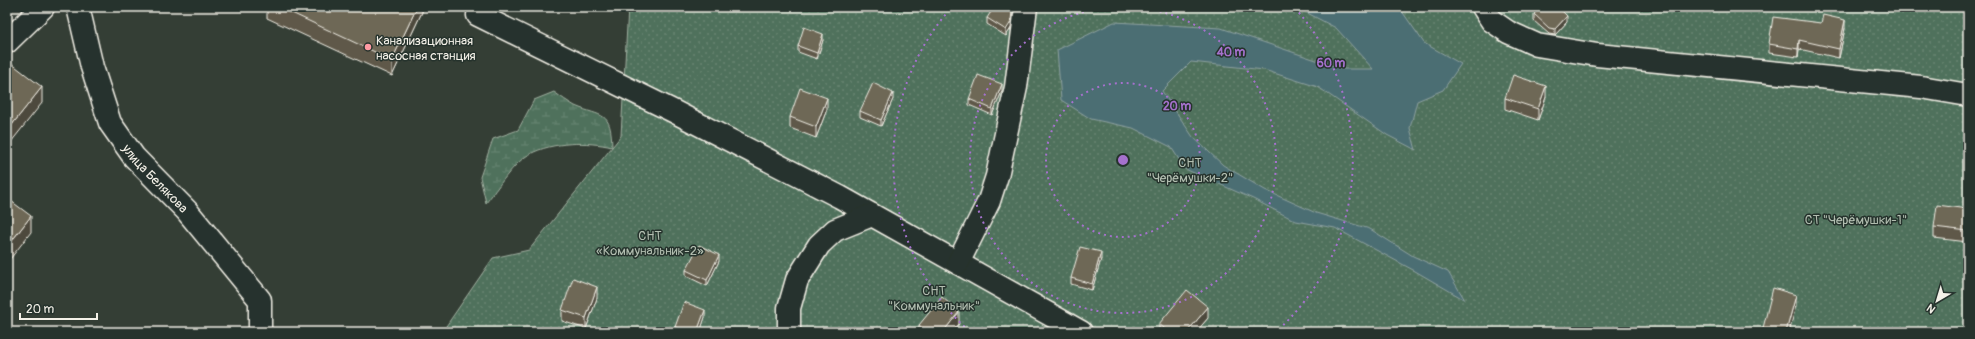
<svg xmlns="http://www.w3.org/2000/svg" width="1975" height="339" font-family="Pangolin,sans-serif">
	<defs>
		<pattern id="wetland-marsh" width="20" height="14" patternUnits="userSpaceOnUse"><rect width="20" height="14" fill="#4f715b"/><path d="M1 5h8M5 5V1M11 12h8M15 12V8" fill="none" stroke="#698673"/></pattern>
		<pattern id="garden-dots" width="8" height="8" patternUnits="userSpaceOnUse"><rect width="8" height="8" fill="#4f715b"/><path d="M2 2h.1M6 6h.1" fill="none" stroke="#698673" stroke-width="1.8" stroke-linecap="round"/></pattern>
	</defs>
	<rect width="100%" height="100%" fill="#343e35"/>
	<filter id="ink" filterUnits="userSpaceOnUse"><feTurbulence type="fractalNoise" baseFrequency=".025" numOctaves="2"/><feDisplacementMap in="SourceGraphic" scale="8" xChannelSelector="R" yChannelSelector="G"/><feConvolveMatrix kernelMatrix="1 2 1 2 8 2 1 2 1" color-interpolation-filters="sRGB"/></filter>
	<g filter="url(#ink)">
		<!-- wetland -->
		<path fill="url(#wetland-marsh)" stroke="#a2b1a2" d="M554 92C561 97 568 102 575 106 603 118 611 110 612 147 588 141 552 142 530 154 514 162 497 189 486 203L480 177 493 139 518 130 534 100Z"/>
		<!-- garden -->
		<path fill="url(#garden-dots)" stroke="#a2b1a2" d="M628 7H1968V332H442L493 258 529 250 621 136Z"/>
		<!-- water -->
		<path fill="#4c6e73" stroke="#8fa2a2" d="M1296 7H1399L1424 43 1461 64 1443 90 1417 101 1410 128 1416 150 1387 135 1318 87 1264 70 1191 62 1162 91 1193 137 1223 165 1265 190 1316 213 1370 229 1413 256 1448 272 1465 300 1415 271 1335 228 1296 221 1253 199 1185 169 1171 147 1133 128 1091 119 1061 100 1057 50 1114 22 1221 28 1343 69H1373L1336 28Z"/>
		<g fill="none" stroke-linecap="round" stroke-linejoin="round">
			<defs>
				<g id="street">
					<path id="s1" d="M78 7 92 67 110 123 134 157 187 211 260 300V332"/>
					<path d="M1483 7 1492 21 1508 32 1537 45 1597 55 1921 87 1968 95"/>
					<path d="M478 15 673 111 840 197 1081 332"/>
					<path d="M7 42 43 7"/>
					<path d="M958 263 989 201 997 176 1016 87 1026 7"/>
					<path d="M789 332V308L797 280 819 245 835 230 872 215"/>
				</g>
			</defs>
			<!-- street casing -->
			<use href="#street" stroke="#f4f1e8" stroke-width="25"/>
			<!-- street -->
			<use href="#street" stroke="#26332d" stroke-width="22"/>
		</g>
		<!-- wall -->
		<path fill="#5f594a" stroke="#f4f1e8" d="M267 7H422V12L392 76 267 18Z
			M1534 14 1567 22 1555 35 1549 34 1534 21Z
			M1012 16 1011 28 1006 36 987 24V18Z
			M1845 28 1839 58 1799 49 1798 57 1769 53V44Z
			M823 40 817 59 798 52V46Z
			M1968 50V83L1966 82V71Z
			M1002 91 992 115 969 105V99Z
			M1546 97 1538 120 1505 109V98Z
			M893 99 881 126 860 117V111Z
			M827 109 816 138 790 128V117Z
			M1968 209V242L1934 238V227Z
			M1101 259 1092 290 1071 284V278Z
			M719 261 707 286 686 276V270Z
			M597 298 586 329 562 321V310Z
			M705 317 700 332H675V327Z
			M1208 318 1196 332H1159V324Z
			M959 324 952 332H919V325Z"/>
		<!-- shaded-wall -->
		<path fill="#4d493c" stroke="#f4f1e8" d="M417 7H422V12L392 76V60Z
			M1012 10V16L1011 28 1006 36V30Z
			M1567 16V22L1555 35V29Z
			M1845 20V28L1839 58V49Z
			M823 34V40L817 59V53Z
			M1799 40V49L1798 57V49Z
			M1002 84V91L992 115V109Z
			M1546 86V97L1538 120V109Z
			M42 87V103L7 147V131Z
			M893 93V99L881 126V120Z
			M827 98V109L816 138V127Z
			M31 216V232L7 263V247Z
			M1101 252V259L1092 290V284Z
			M719 255V261L707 286V280Z
			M597 287V298L586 329V318Z
			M1796 295V306L1789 332H1786Z
			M1208 307V318L1196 332H1187Z
			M705 310V317L700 332H697Z
			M959 312V324L952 332H943Z"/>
		<!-- building -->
		<path fill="#6e6856" stroke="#f4f1e8" d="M279 7H417L392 60Z
			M994 7H1008L1012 10 1011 22 1006 30 987 18Z
			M1541 7H1558L1567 16 1555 29 1549 28 1534 14Z
			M1823 15 1845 20 1839 49 1799 40 1798 49 1769 44 1773 17 1821 23Z
			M804 27 823 34 817 53 798 46Z
			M1968 50V72L1966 71Z
			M7 60 42 87 7 131Z
			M978 75 1002 84 992 109 969 99Z
			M1513 75 1546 86 1538 109 1505 98Z
			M873 83 893 93 881 120 860 111Z
			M800 88 827 98 816 127 790 117Z
			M7 198 31 216 7 247Z
			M1937 205 1968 209V231L1934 227Z
			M699 245 719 255 707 280 686 270Z
			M1080 247 1101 252 1092 284 1071 278Z
			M573 278 597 287 586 318 562 310Z
			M1773 288 1796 295 1786 332H1762Z
			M1187 290 1208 307 1187 332H1169L1159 324Z
			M942 297 959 312 943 332H927L919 325Z
			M684 302 705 310 697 332H688L675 327Z
			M1255 329 1261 332H1254Z"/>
	</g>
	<!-- distance rings -->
	<g fill="none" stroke="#a571cd" stroke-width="2" stroke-dasharray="2 4">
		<circle cx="1123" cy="160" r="77"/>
		<path d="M1124 7A153 153 0 1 1 1122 7"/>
		<path d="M969 331A230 230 0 0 1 951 8M1295 8A230 230 0 0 1 1277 331"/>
	</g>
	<!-- markers -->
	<circle fill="#ff9aa2" stroke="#26332d" stroke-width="1.5" cx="368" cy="47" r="4"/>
	<g text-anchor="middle" stroke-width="3" stroke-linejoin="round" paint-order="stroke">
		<!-- poi labels -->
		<g font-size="13" fill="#f4f1e8" stroke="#26332d" text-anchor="start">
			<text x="376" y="45">Канализационная<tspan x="376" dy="15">насосная станция</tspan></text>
		</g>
		<!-- park labels -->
		<g font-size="13" fill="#b2beb0" stroke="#26332d">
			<text x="1190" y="167">СНТ<tspan x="1190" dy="15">"Черёмушки-2"</tspan></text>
			<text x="1856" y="224">СТ "Черёмушки-1"</text>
			<text x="650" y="240">СНТ<tspan x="650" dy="15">«Коммунальник-2»</tspan></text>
			<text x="934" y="295">СНТ<tspan x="934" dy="15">"Коммунальник"</tspan></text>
		</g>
		<!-- street labels -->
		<g font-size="13" fill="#f4f1e8" stroke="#26332d">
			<text dy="5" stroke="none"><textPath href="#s1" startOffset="192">улица Белякова</textPath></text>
		</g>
	</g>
	<circle cx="1123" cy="160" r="6" fill="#a571cd" stroke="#26332d" stroke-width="2"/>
	<g font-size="12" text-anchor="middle" font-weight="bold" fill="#a571cd" stroke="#26332d" stroke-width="3" stroke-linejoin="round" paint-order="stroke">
		<text x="1231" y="56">40 m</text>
		<text x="1331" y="67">60 m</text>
		<text x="1177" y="110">20 m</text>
	</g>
	<!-- margin -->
	<rect width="1975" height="339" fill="none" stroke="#26332d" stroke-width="24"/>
	<rect x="12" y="12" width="1951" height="315" fill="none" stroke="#f4f1e8" stroke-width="1.5" filter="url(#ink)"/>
	<!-- north arrow -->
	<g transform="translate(1937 301) rotate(218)" stroke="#26332d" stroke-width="3" paint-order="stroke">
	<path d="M0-3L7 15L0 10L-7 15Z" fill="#f4f1e8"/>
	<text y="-6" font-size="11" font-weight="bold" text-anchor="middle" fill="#f4f1e8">N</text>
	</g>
	<!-- scale -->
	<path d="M20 313v6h77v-6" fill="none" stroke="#f4f1e8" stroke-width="2"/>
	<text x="26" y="313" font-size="12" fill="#f4f1e8" stroke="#26332d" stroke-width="3" paint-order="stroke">20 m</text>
</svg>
